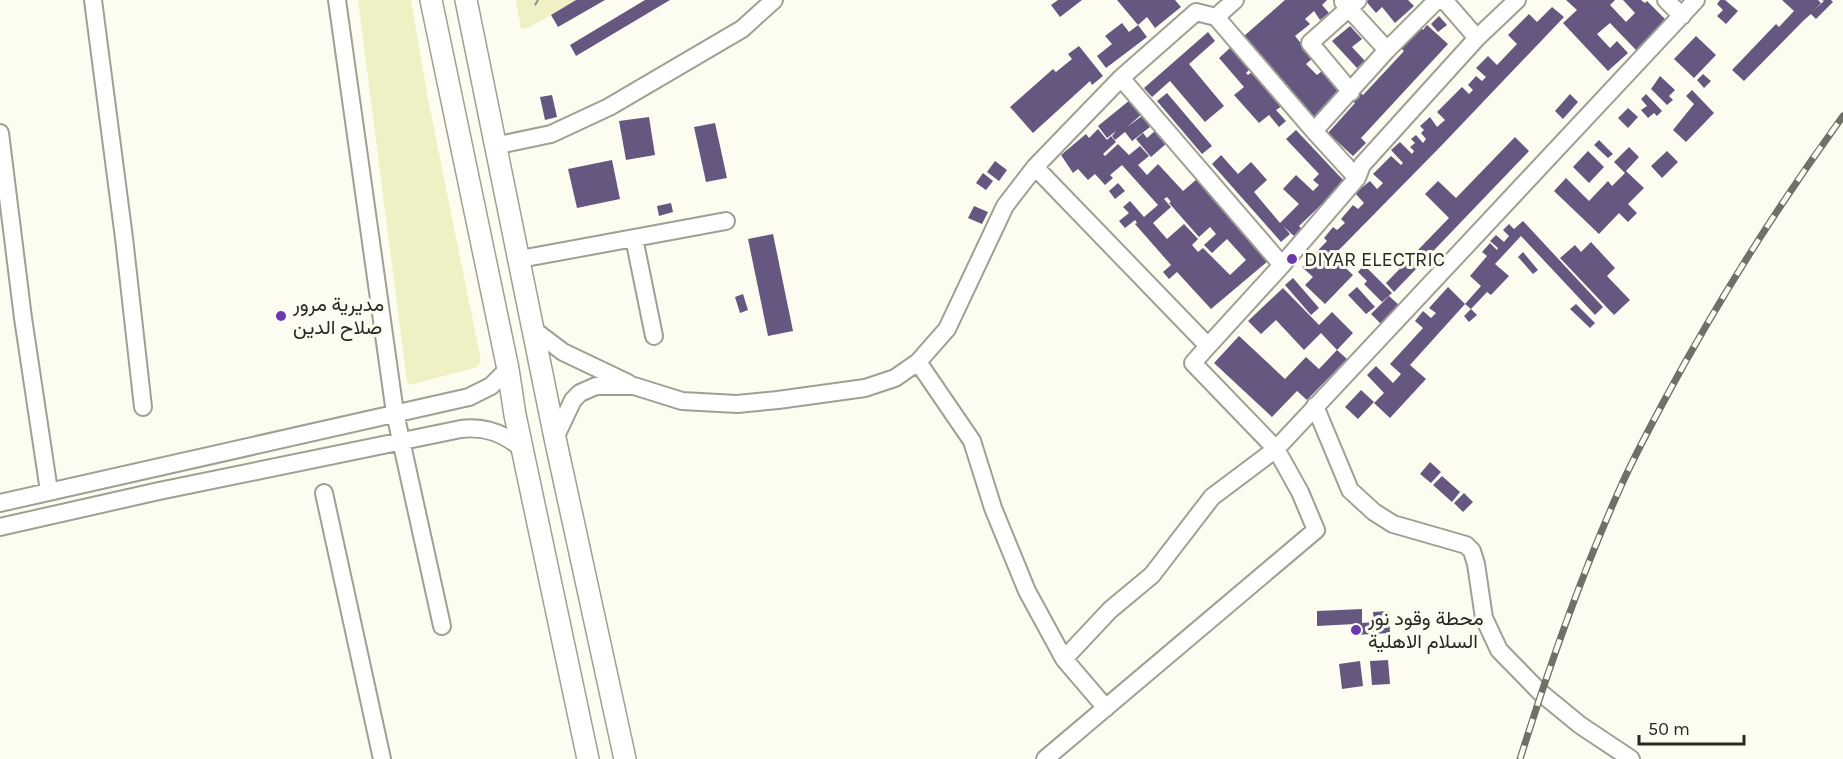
<svg xmlns="http://www.w3.org/2000/svg" width="1843" height="759" font-family="Karla,Vazirmatn,sans-serif">
	<rect width="100%" height="100%" fill="#fcfdf0"/>
	<!-- green -->
	<path fill="#eff0c4" d="M358 0H411L427 94 481 361 477 367 410 385 407 382Z
		M516 0H576L530 27 521 29Z"/>
	<!-- building -->
	<path fill="#665780" fill-rule="evenodd" d="M576 0H605L558 27 551 15Z
		M645 0H670L576 56 570 45Z
		M1058 0H1082L1060 17 1051 5Z
		M1117 0H1175L1181 7 1155 28 1147 17 1138 25Z
		M1285 0H1327L1322 5 1329 13 1320 20 1314 11 1305 19 1310 24 1295 36 1313 58 1306 64 1317 75 1322 71 1340 93 1315 118 1244 36Z
		M1365 0H1408L1414 6 1395 23 1382 7 1376 13Z
		M1566 0H1615L1610 5 1626 22 1635 13 1623 0H1641L1645 3 1647 1 1666 20 1636 50 1610 23 1597 34 1610 48 1617 41 1628 53 1608 71 1563 23 1577 10Z
		M1720 0H1725L1738 11 1726 24 1717 16 1723 10 1717 4Z
		M1782 0H1818L1821 3 1814 10 1824 1 1822 0H1831L1833 2 1816 19 1811 14 1804 20 1744 81 1732 70 1776 24 1779 27 1794 11Z
		M1552 7 1564 17 1442 145 1333 256 1353 275 1325 304 1305 285 1313 277 1302 267 1327 241 1324 238 1333 227 1337 230 1345 223 1341 219 1353 205 1358 209 1364 203 1355 193 1370 181 1377 189 1383 183 1373 174 1391 156 1401 165 1403 163 1391 150 1400 142 1412 154 1414 151 1410 147 1415 143 1411 139 1416 135 1423 143 1426 139 1421 133 1424 130 1420 126 1430 117 1437 127 1445 120 1437 112 1462 87 1469 94 1473 90 1468 85 1476 76 1482 81 1486 77 1476 68 1488 56 1497 65 1517 44 1508 35 1529 14 1537 22Z
		M1439 16 1447 25 1438 32 1431 24Z
		M1122 23 1129 32 1138 25 1147 37 1106 68 1097 56 1112 44 1105 36Z
		M1427 25 1448 44 1361 138 1366 143 1353 156 1328 133 1355 103 1351 100 1358 91 1363 95 1404 51 1399 47 1418 26 1423 30Z
		M1350 26 1362 39 1352 47 1365 61 1357 68 1332 41Z
		M1208 32 1215 41 1189 64 1224 106 1205 122 1170 81 1152 97 1144 88Z
		M1696 36 1716 55 1694 78 1674 59Z
		M1079 46 1103 76 1092 85 1090 81 1033 133 1010 107 1053 69 1056 72 1072 59 1068 54Z
		M1231 47 1251 68 1246 73 1248 75 1253 71 1282 106 1276 110 1286 121 1279 127 1269 115 1259 123 1234 95 1244 87 1219 58Z
		M1703 74 1711 81 1704 88 1697 80Z
		M1660 76 1675 90 1669 96 1673 100 1667 105 1651 89Z
		M1692 90 1714 113 1686 142 1673 130 1694 104 1686 96Z
		M1167 93 1212 146 1202 154 1157 101Z
		M1570 94 1578 102 1563 119 1555 111Z
		M1646 94 1662 111 1657 116 1654 113 1648 118 1641 110 1647 106 1641 99Z
		M552 95 557 117 545 120 540 97Z
		M1130 100 1142 114 1127 127 1142 116 1150 127 1132 141 1125 132 1115 140 1112 136 1116 131 1107 138 1098 126Z
		M1628 108 1638 117 1628 128 1618 118Z
		M649 117 655 155 626 160 619 121Z
		M715 123 727 178 706 182 694 127Z
		M1098 129 1107 140 1111 136 1116 142 1103 154 1105 156 1118 144 1129 155 1140 146 1149 156 1138 165 1147 175 1158 164 1183 191 1197 179 1252 239 1250 241 1268 261 1211 309 1177 272 1169 279 1163 272 1171 265 1135 224 1137 223 1135 220 1125 228 1119 221 1129 213 1123 207 1130 201 1144 217 1158 205 1122 165 1110 175 1113 178 1105 185 1095 174 1088 180 1078 169 1073 173 1061 155 1086 134 1089 138ZM1167 197 1171 202 1169 203 1199 237 1210 227 1216 234 1204 245 1212 253 1227 239 1246 260 1230 275 1203 248 1198 252 1192 245 1198 239 1184 224 1167 239 1153 223 1171 207 1164 199Z
		M1156 130 1167 143 1151 157 1136 139 1143 133 1147 138Z
		M1296 130 1345 182 1299 226 1301 228 1294 236 1283 226 1290 234 1281 242 1212 164 1221 155 1238 174 1251 162 1267 180 1254 192 1280 223 1299 204 1283 189 1296 175 1313 191 1319 185 1313 180 1319 174 1286 139Z
		M1515 137 1529 151 1394 292 1386 283 1449 218 1425 194 1438 181 1456 198Z
		M1599 140 1613 154 1608 158 1594 145Z
		M1629 147 1639 157 1626 171 1644 188 1628 204 1637 213 1628 222 1619 213 1599 234 1554 191 1566 178 1589 201 1608 181 1612 186 1625 173 1614 162Z
		M1588 151 1604 167 1589 183 1573 167Z
		M1667 151 1678 162 1662 178 1651 166Z
		M612 160 620 199 577 208 568 169Z
		M995 161 1007 170 999 181 987 172Z
		M983 173 993 181 986 190 976 183Z
		M1118 183 1125 191 1115 199 1109 191Z
		M671 203 673 212 659 216 657 206Z
		M974 206 988 212 982 224 968 218Z
		M1523 221 1603 307 1595 315 1521 236 1495 264 1509 276 1491 295 1487 292 1471 309 1477 315 1469 322 1464 316 1471 309 1465 304 1410 365 1426 379 1390 418 1374 403 1384 393 1367 375 1376 366 1393 383 1401 374 1390 364 1423 328 1415 321 1423 311 1431 318 1436 313 1429 308 1448 287 1465 304 1481 286 1470 276 1487 256 1482 252 1490 243 1497 250 1498 248 1490 241 1496 235 1504 242 1509 236 1503 230 1509 224 1514 229Z
		M773 234 793 331 768 336 748 239Z
		M1591 242 1615 268 1607 276 1630 300 1614 315 1560 258 1575 245 1581 252Z
		M1523 252 1538 270 1533 274 1518 257Z
		M1364 265 1392 293 1382 302 1364 284 1367 281 1358 272Z
		M1293 278 1319 308 1311 315 1285 285Z
		M1357 287 1375 307 1366 314 1348 295Z
		M1283 288 1319 325 1332 312 1353 333 1337 350 1321 333 1304 350 1276 320 1261 334 1248 321Z
		M743 294 748 310 740 313 735 297Z
		M1389 296 1399 305 1381 324 1371 314Z
		M1576 304 1595 323 1590 328 1570 309Z
		M1239 336 1285 379 1306 357 1319 369 1337 350 1347 359 1307 400 1297 391 1272 417 1214 363Z
		M1361 390 1374 402 1358 419 1345 407Z
		M1430 462 1441 472 1431 483 1420 474Z
		M1442 476 1460 492 1452 502 1433 485Z
		M1464 493 1473 502 1463 512 1454 503Z
		M1362 609V623L1374 622 1373 612 1389 611 1390 633 1355 635V624L1317 626V611Z
		M1388 660 1390 684 1372 685 1370 661Z
		M1360 661 1363 686 1342 689 1339 664Z"/>
	<g fill="none" stroke-linecap="round" stroke-linejoin="round">
		<defs>
			<path id="minor" d="M93 0 124 238 143 407
				M337 0 395 413 442 626
				M1444 0 1477 38
				M1666 0 1682 16
				M1343 2 1387 50
				M1216 17 1314 131 1357 178
				M1121 78 1282 265 1357 178 1362 165 1477 38 1517 0
				M1351 92 1310 43 1358 0
				M1314 131 1387 50 1437 0
				M0 133 23 318 49 491
				M494 146 551 134 609 107 742 29 774 0
				M1035 167 1208 346 1193 363 1276 449 1300 492 1316 530 1045 759
				M634 238 654 336
				M520 259 726 221
				M534 330 563 352 628 383
				M1208 346 1282 265
				M918 362 972 441 993 508 1027 591 1064 659
				M1315 406 1350 490 1374 512 1393 524 1466 545 1472 551 1476 564 1484 618 1499 650 1541 693 1580 725 1631 759
				M555 438 573 400 580 393 596 386H634L682 401 737 404 778 400 865 388 895 378 918 362 947 329 1005 206 1035 167 1121 78 1196 12 1216 17 1235 0
				M324 493 382 759
				M0 503 469 397 491 386 508 369
				M0 527 159 491 461 429C485 426 504 433 522 449
				M1106 708 1064 659 1110 610 1152 575 1212 497 1276 449 1696 0"/>
			<path id="major" d="M431 0 508 369 515 415 588 759
				M466 0 555 438 625 759"/>
		</defs>
		<!-- minor casing -->
		<use href="#minor" stroke="#9f9f93" stroke-width="20"/>
		<!-- major casing -->
		<use href="#major" stroke="#9f9f93" stroke-width="24"/>
		<!-- path -->
		<path stroke="#8b8b83" stroke-width="2" stroke-dasharray="6 3" stroke-linecap="butt" d="M535 5 538 0"/>
		<!-- minor -->
		<use href="#minor" stroke="#fff" stroke-width="16"/>
		<!-- major -->
		<use href="#major" stroke="#fff" stroke-width="21"/>
		<defs>
			<path id="rail" d="M1520 759C1549 667 1581 575 1621 486 1634 457 1649 429 1664 401 1717 302 1777 207 1843 116"/>
		</defs>
		<!-- rail casing -->
		<use href="#rail" stroke="#707068" stroke-width="7"/>
		<!-- rail -->
		<use href="#rail" stroke="#fcfdf0" stroke-width="4.5" stroke-dasharray="14" stroke-linecap="butt"/>
	</g>
	<!-- markers -->
	<g fill="#6d38ae" stroke="#fcfdf0" stroke-width="2">
		<circle cx="1292" cy="259" r="6"/>
		<circle cx="281" cy="316" r="6"/>
		<circle cx="1356" cy="630" r="6"/>
	</g>
	<g text-anchor="middle" stroke-width="6" stroke-linejoin="round" paint-order="stroke">
		<!-- poi labels -->
		<g font-size="20" fill="#292924" stroke="#fcfdf0" text-anchor="start">
			<text x="1304" y="266">DIYAR ELECTRIC</text>
			<text x="293" y="311">مديرية مرور<tspan x="293" dy="23">صلاح الدين</tspan></text>
			<text x="1368" y="625">محطة وقود نور<tspan x="1368" dy="23">السلام الاهلية</tspan></text>
		</g>
	</g>
	<!-- scale -->
	<path d="M1639 735v9h105v-9" fill="none" stroke="#292924" stroke-width="3"/>
	<text x="1648" y="735" font-size="18" fill="#292924" stroke="#fcfdf0" stroke-width="4.5" paint-order="stroke">50 m</text>
</svg>
